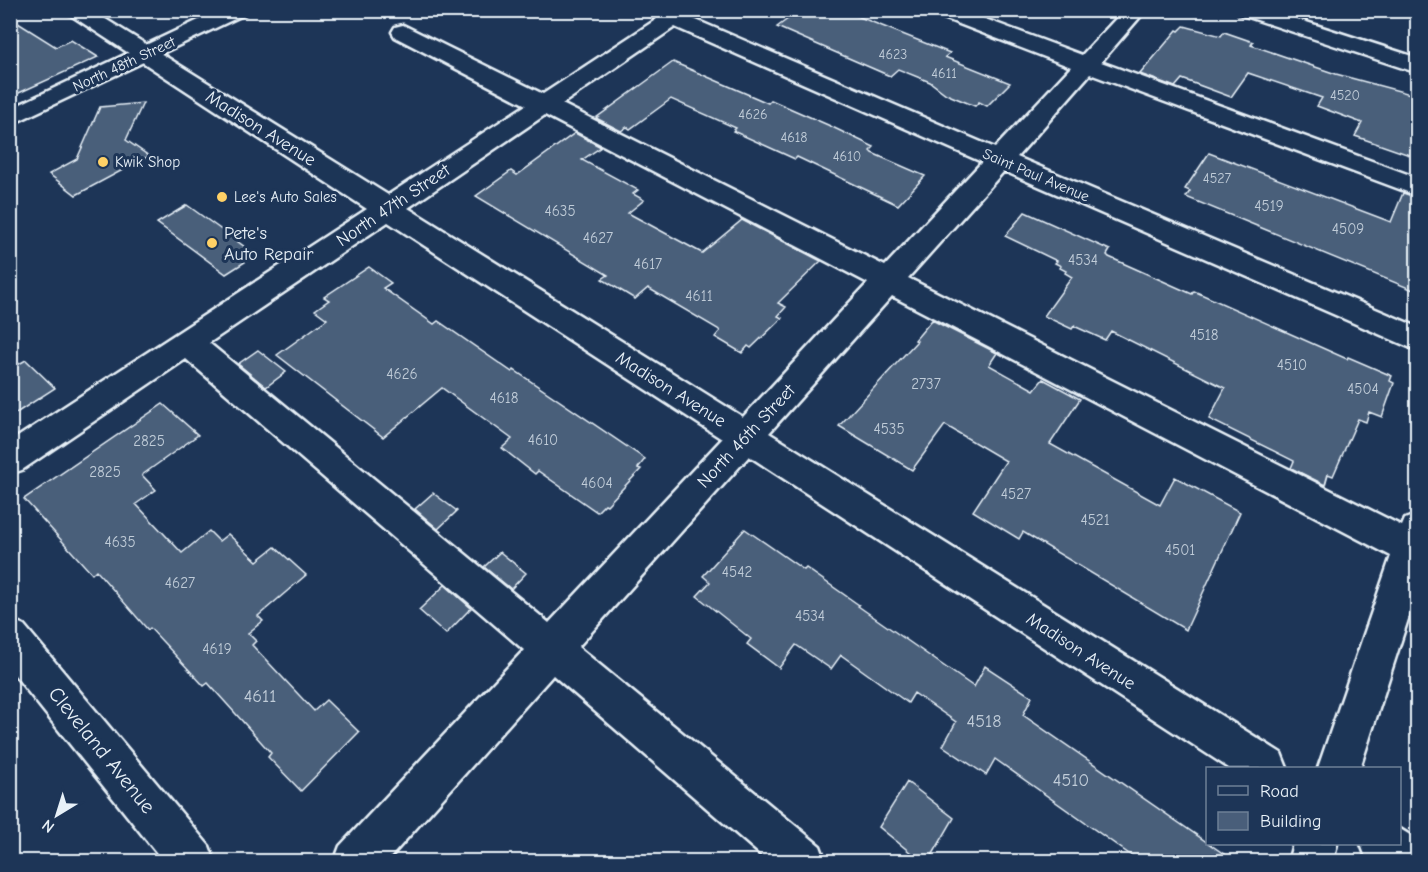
<svg xmlns="http://www.w3.org/2000/svg" width="1428" height="872" font-family="'Comic Neue',sans-serif">
	<rect width="100%" height="100%" fill="#1d3557"/>
	<filter id="ink" filterUnits="userSpaceOnUse"><feTurbulence type="fractalNoise" baseFrequency=".0167" numOctaves="2"/><feDisplacementMap in="SourceGraphic" scale="12" xChannelSelector="R" yChannelSelector="G"/><feConvolveMatrix kernelMatrix="1 2 1 2 8 2 1 2 1" color-interpolation-filters="sRGB"/></filter>
	<g filter="url(#ink)">
		<!-- building -->
		<path fill="#495e7a" stroke="#e8f1f8" stroke-width="1.5" d="M800 10H842L950 53 945 57 1010 83 987 106 979 102 975 106 946 94 930 82 898 69 890 76 777 27Z
			M10 18 56 47 71 40 98 57 10 97Z
			M1184 26 1221 36 1224 32 1253 42 1251 45 1336 74 1418 96V158L1355 136 1362 123 1317 106 1322 98 1248 73 1231 97 1182 79 1175 87 1140 74 1177 30 1179 31Z
			M673 62 768 103 771 100 828 125 874 147 870 151 872 153 925 176 898 205 797 157 795 159 733 131 736 128 671 99 630 129 627 127 621 131 596 118Z
			M143 103 126 140 149 156 76 195 49 174 77 159 100 107Z
			M575 133 601 147 582 160 638 190 633 194 644 200 628 213 702 253 742 220 821 261 778 303 786 307 778 316 782 318 751 348 748 346 742 353 715 337 720 331 718 329 648 288 635 299 602 279 608 275 476 196 511 171 517 175Z
			M1209 153 1391 222 1403 193 1418 198V292L1186 197 1190 191 1185 189Z
			M187 205 256 255 226 274 157 223Z
			M1025 212 1110 250 1107 255 1109 257 1192 294 1194 291 1347 359 1348 357 1392 376 1390 381 1394 383 1382 417 1369 412 1366 422 1358 419 1333 476 1328 474 1325 485 1291 468 1294 461 1209 419 1225 388 1111 331 1105 340 1074 326 1072 329 1044 316 1072 277 1065 273 1066 271 1060 268 1061 266 1055 263 1057 261 1005 236Z
			M369 267 391 283 383 288 434 324 438 321 512 372 514 370 645 459 638 468 641 469 607 505 605 504 597 512 538 471 535 474 502 448 512 439 442 388 383 437 277 355 327 319 315 310 329 300 324 297Z
			M932 320 997 353 989 365 1034 390 1043 379 1080 399 1050 444 1160 505 1175 477 1240 512 1186 630 1023 532 1019 539 973 511 1006 461 945 425 912 470 839 426 917 341 915 340Z
			M258 350 286 372 266 387 238 364Z
			M26 360 55 388 10 417V369Z
			M163 404 198 435 142 475 156 490 136 504 182 553 209 531 219 541 228 534 257 561 275 547 306 575 258 616 263 621 248 633 256 641 252 645 314 711 326 700 359 732 301 791 268 757 271 753 208 683 204 686 150 628 148 630 96 570 92 574 24 499Z
			M433 493 457 511 438 529 415 509Z
			M745 529 804 570 806 568 859 605 858 606 974 687 985 666 1032 697 1023 715 1234 861H1139L995 759 986 775 943 746 956 722 914 693 908 703 841 655 831 669 796 645 779 668 747 644 751 639 697 596 710 582 703 576Z
			M500 552 526 573 511 589 484 567Z
			M445 585 471 608 446 634 419 610Z
			M907 782 954 818 929 861H921L879 827Z"/>
		<g fill="none" stroke-linecap="round" stroke-linejoin="round">
			<defs>
				<path id="minor" d="M66 10H91L388 195 526 105 395 37 392 32 395 27 403 25 543 94 657 19 647 14 644 10H696L689 17 995 148 1071 67 933 14 930 10H961L1082 55 1124 10H1146L1101 62 1418 178V196L1090 74 1017 157 1418 327V351L1004 171 908 278 1402 526 1405 519 1418 514V588L1360 768H1318L1391 556 892 296 769 433 1281 753 1287 768H1229L749 456 578 647 820 846 826 862H769L553 675 386 862H334L340 846 524 650 186 359 22 470 10 474V442L367 209 69 14ZM675 27 982 162 885 266 562 104ZM545 115 868 283 743 417 408 208ZM388 222 722 439 549 623 209 343Z
					M1236 10H1269L1418 58V73L1239 14Z
					M10 619 24 625 209 846 215 862H164L10 669Z
					M1400 829 1418 840V862L1367 860 1361 844H1400Z
					M1293 844H1337L1333 862H1288Z"/>
				<path id="major" d="M220 10H248L245 14 10 125V109Z"/>
			</defs>
			<!-- minor casing -->
			<use href="#minor" stroke="#e8f1f8" stroke-width="5"/>
			<!-- major casing -->
			<use href="#major" stroke="#e8f1f8" stroke-width="5"/>
			<!-- minor -->
			<use href="#minor" fill="#1d3557" fill-rule="evenodd"/>
			<!-- major -->
			<use href="#major" fill="#1d3557" fill-rule="evenodd"/>
		</g>
	</g>
	<!-- markers -->
	<g fill="#ffd166" stroke="#1d3557" stroke-width="2">
		<circle cx="103" cy="162" r="6"/>
		<circle cx="222" cy="197" r="6"/>
		<circle cx="212" cy="243" r="6"/>
	</g>
	<g text-anchor="middle" stroke-width="6" stroke-linejoin="round" paint-order="stroke">
		<!-- far-number labels -->
		<g font-size="14" fill="#c0ccd8">
			<text x="893" y="59">4623</text>
			<text x="944" y="78">4611</text>
			<text x="1345" y="100">4520</text>
			<text x="753" y="119">4626</text>
			<text x="794" y="142">4618</text>
			<text x="847" y="161">4610</text>
			<text x="1217" y="183">4527</text>
		</g>
		<!-- far-street labels -->
		<g font-size="15" fill="#e8f1f8" stroke="#1d3557">
			<text transform="translate(124 64) rotate(-25)" y="5">North 48th Street</text>
			<text transform="translate(1036 175) rotate(23)" y="5">Saint Paul Avenue</text>
		</g>
		<!-- far-poi labels -->
		<g font-size="15" fill="#e8f1f8" stroke="#1d3557" text-anchor="start">
			<text x="115" y="167">Kwik Shop</text>
			<text x="234" y="202">Lee's Auto Sales</text>
		</g>
		<!-- number labels -->
		<g font-size="15" fill="#c0ccd8">
			<text x="1269" y="211">4519</text>
			<text x="560" y="216">4635</text>
			<text x="1348" y="234">4509</text>
			<text x="598" y="243">4627</text>
			<text x="1083" y="265">4534</text>
			<text x="648" y="269">4617</text>
			<text x="699" y="301">4611</text>
			<text x="1204" y="340">4518</text>
			<text x="1292" y="370">4510</text>
			<text x="402" y="379">4626</text>
			<text x="926" y="389">2737</text>
			<text x="1363" y="394">4504</text>
			<text x="504" y="403">4618</text>
			<text x="889" y="434">4535</text>
			<text x="543" y="445">4610</text>
			<text x="149" y="446">2825</text>
			<text x="105" y="477">2825</text>
			<text x="597" y="488">4604</text>
			<text x="1016" y="499">4527</text>
			<text x="1095" y="525">4521</text>
			<text x="120" y="547">4635</text>
			<text x="1180" y="555">4501</text>
			<text x="737" y="577">4542</text>
			<text x="180" y="588">4627</text>
			<text x="810" y="621">4534</text>
			<text x="217" y="654">4619</text>
		</g>
		<!-- street labels -->
		<g font-size="18" fill="#e8f1f8" stroke="#1d3557">
			<text transform="translate(261 128) rotate(32)" y="6">Madison Avenue</text>
			<text transform="translate(393 205) rotate(-34)" y="6">North 47th Street</text>
			<text transform="translate(671 389) rotate(32)" y="6">Madison Avenue</text>
			<text transform="translate(746 436) rotate(-47)" y="6">North 46th Street</text>
			<text transform="translate(1081 651) rotate(33)" y="6">Madison Avenue</text>
		</g>
		<!-- poi labels -->
		<g font-size="18" fill="#e8f1f8" stroke="#1d3557" text-anchor="start">
			<text x="224" y="239">Pete's<tspan x="224" dy="21">Auto Repair</tspan></text>
		</g>
		<!-- near-number labels -->
		<g font-size="18" fill="#c0ccd8">
			<text x="260" y="702">4611</text>
			<text x="984" y="727">4518</text>
			<text x="1071" y="786">4510</text>
		</g>
		<!-- near-street labels -->
		<g font-size="21" fill="#e8f1f8" stroke="#1d3557">
			<text transform="translate(102 750) rotate(51)" y="7">Cleveland Avenue</text>
		</g>
	</g>
	<!-- margin -->
	<rect width="1428" height="872" fill="none" stroke="#1d3557" stroke-width="36"/>
	<rect x="18" y="18" width="1392" height="836" fill="none" stroke="#e8f1f8" stroke-width="2" filter="url(#ink)"/>
	<!-- legend -->
	<rect x="1206" y="767" width="195" height="78" fill="#1d3557" stroke="#6e8097" stroke-width="1.5"/>
	<rect x="1218" y="786" width="30" height="9" fill="#1d3557" stroke="#6e8097" stroke-width="1.5"/>
	<text x="1260" y="797" font-size="18" fill="#e8f1f8">Road</text>
	<rect x="1218" y="812" width="30" height="18" fill="#495e7a" stroke="#6e8097" stroke-width="1.5"/>
	<text x="1260" y="827" font-size="18" fill="#e8f1f8">Building</text>
	<!-- north arrow -->
	<g transform="translate(57 815) rotate(218)" stroke="#1d3557" stroke-width="4.5" paint-order="stroke">
	<path d="M0-4.5L10 22L0 15L-10 22Z" fill="#e8f1f8"/>
	<text y="-9" font-size="16" font-weight="bold" text-anchor="middle" fill="#e8f1f8">N</text>
	</g>
</svg>
